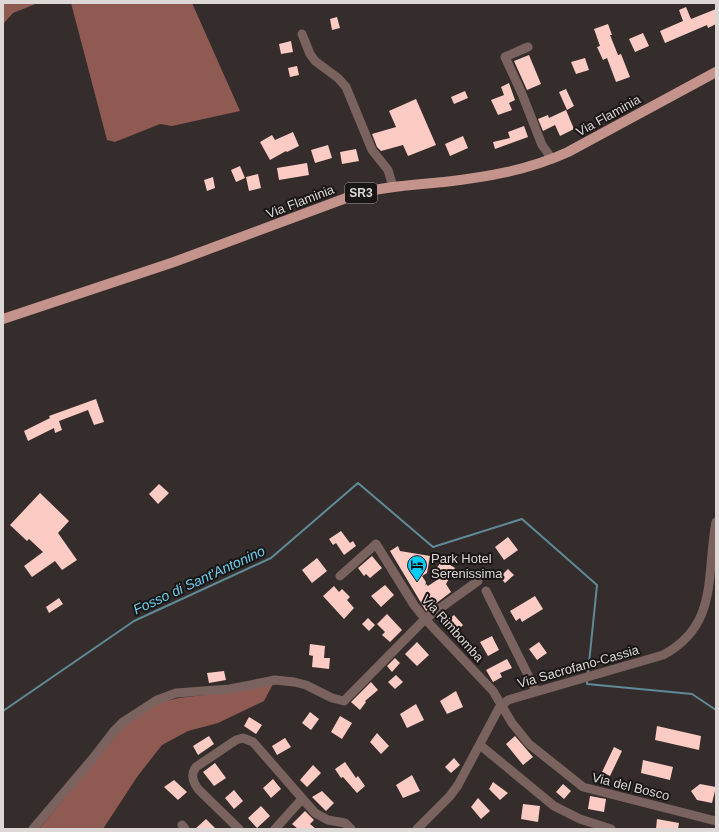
<svg xmlns="http://www.w3.org/2000/svg" width="719" height="832" font-family="Helvetica,sans-serif">
	<rect width="100%" height="100%" fill="#352d2c"/>
	<!-- forest -->
	<path fill="#8f5a52" d="M3 3H38L13 13 3 24Z
		M71 3H192L240 111 172 126 160 124 115 142 107 140Z
		M273 684 264 701 218 723 188 731 162 745 137 777 103 829H39L127 722 157 703 179 698 245 690Z"/>
	<g fill="none" stroke-linecap="round" stroke-linejoin="round">
		<!-- stream -->
		<path stroke="#608a98" stroke-width="2" d="M587 679V684L692 694 716 710
			M3 711 134 621 271 558 358 483 433 547 522 519 597 585 588 673"/>
	</g>
	<!-- building -->
	<path fill="#fccbc3" d="M686 7 691 19 716 9V24L708 28 707 25 665 43 660 31 683 21 679 10Z
		M337 17 340 28 332 30 330 19Z
		M608 24 612 35H610L618 55 621 54 630 77 616 82 607 58 603 60 597 47 600 46 594 29Z
		M643 33 649 46 635 52 629 39Z
		M291 41 293 52 281 54 279 44Z
		M529 55 541 84 527 90 514 61Z
		M585 58 589 70 576 74 571 62Z
		M297 66 299 75 290 77 288 68Z
		M509 83 515 100 509 103 512 110 498 115 491 100 504 95 501 87Z
		M566 89 574 106 567 110 559 92Z
		M465 91 468 98 454 104 451 97Z
		M416 99 436 145 408 156 403 145 381 151 377 147 372 134 396 127 389 111Z
		M566 110 574 129 560 136 555 125 543 131 538 119 548 115 549 118Z
		M524 126 528 137 495 149 493 142 510 138 508 132Z
		M293 132 299 146 287 152 286 151 270 160 260 142 272 135 275 140Z
		M463 136 468 148 450 156 445 144Z
		M328 145 332 158 315 163 311 150Z
		M356 149 359 161 342 164 340 152Z
		M307 163 309 175 279 180 277 168Z
		M240 166 245 178 236 182 231 170Z
		M258 174 261 188 249 191 246 177Z
		M213 177 215 188 207 191 204 180Z
		M96 399 104 422 94 425 88 410 59 421 62 430 55 433 54 428 28 441 24 431 50 418 49 416Z
		M159 484 169 493 158 504 149 494Z
		M40 493 69 521 58 533 77 560 62 570 55 561 32 577 24 566 43 552 29 539 27 541 10 525Z
		M341 531 350 543 353 541 356 546 344 555 336 543 333 545 329 539Z
		M508 537 518 550 504 560 495 547Z
		M398 546 400 551 430 556 427 573 422 576 426 582 425 586 426 584 428 586 443 576 435 571 442 560 455 568 446 584 451 592 426 611 390 551Z
		M372 556 382 568 370 578 366 574 364 576 358 568Z
		M317 558 327 571 312 583 302 570Z
		M508 569 514 575 505 583 500 577Z
		M385 585 394 595 381 607 371 596Z
		M334 586 339 592 342 589 350 597 347 600 354 608 344 619 323 596Z
		M535 596 543 609 522 622 520 618 516 621 510 611Z
		M59 598 63 604 49 613 46 607Z
		M387 614 402 630 390 642 382 635 385 632 377 624Z
		M454 615 463 625 455 633 445 623Z
		M368 618 375 625 369 631 362 624Z
		M492 636 499 650 488 656 480 642Z
		M417 642 429 655 417 666 405 654Z
		M539 642 547 653 537 660 529 649Z
		M310 644 325 646 324 658H330L329 669 312 667 313 656 309 655Z
		M395 658 400 663 392 672 387 666Z
		M507 659 512 668 500 673 502 677 493 682 486 670Z
		M224 671 226 680 209 683 207 673Z
		M396 675 403 682 395 689 388 682Z
		M371 682 378 690 365 701 366 702 360 710 351 702Z
		M456 691 463 707 447 714 440 701Z
		M416 704 424 720 407 728 400 714Z
		M310 712 319 719 311 730 302 723Z
		M340 716 352 723 342 739 331 732Z
		M249 717 262 725 256 734 244 726Z
		M657 726 701 736 699 750 655 740Z
		M377 733 389 746 381 754 370 742Z
		M209 736 214 744 198 755 193 746Z
		M515 736 533 757 523 765 506 744Z
		M285 738 291 747 277 755 272 746Z
		M614 747 622 751 610 776 602 772Z
		M454 758 460 765 451 773 445 767Z
		M643 760 673 767 670 780 641 773Z
		M345 762 356 778 358 776 365 786 357 793 343 777 341 778 335 769Z
		M215 763 226 778 214 786 203 772Z
		M313 765 321 773 307 787 300 780Z
		M412 775 420 791 403 798 396 785Z
		M273 779 281 789 271 798 263 788Z
		M174 780 187 792 178 800 164 787Z
		M493 782 508 793 500 800 489 789Z
		M563 784 571 791 564 799 556 792Z
		M700 784 716 787 712 803 697 800 691 791Z
		M234 790 243 801 234 809 225 798Z
		M322 791 334 803 326 811 312 797Z
		M590 796 606 799 604 812 588 809Z
		M478 798 490 811 481 819 471 807Z
		M523 804 540 806 538 822 521 819Z
		M261 806 270 816 257 828 248 818Z
		M305 811 314 820 310 824 316 829H298L292 824Z
		M206 819 216 829H195Z
		M657 819 679 823 678 829H656Z"/>
	<g fill="none" stroke-linecap="round" stroke-linejoin="round">
		<!-- minor -->
		<path stroke="#7a625e" stroke-width="9" d="M302 34 310 54 315 61 338 78 346 87 372 150 388 170 393 187
			M528 47 505 57 522 94 542 145 552 159
			M340 576 376 544 414 605 425 619 493 691 512 723 529 744 583 787 716 821
			M486 591 536 691
			M480 745 554 806 580 819 611 829
			M182 825 185 829
			M33 829 94 757 114 731 123 722 157 700 176 693 230 689 275 680 294 682 306 685 332 698 344 701 425 619 478 581
			M239 829 198 789C193 782 190 775 196 767L236 740 243 738 253 742 315 813 328 820 345 823 351 829
			M275 829 302 799
			M417 829 450 796 458 785 499 708 508 700 663 655C719 625 706 575 716 522"/>
		<!-- major -->
		<path stroke="#c4938b" stroke-width="10" d="M3 319 174 262 357 194C386 186 415 185 444 182 487 177 529 170 568 152L716 72"/>
	</g>
	<!-- icons -->
	<defs>
		<symbol id="hotel-pin" viewBox="-11 -11 22 30"><path d="M0 17L-7.5 6A9.5 9.5 0 1 1 7.5 6Z" fill="#02cbf9" stroke="#1a1616"/><path d="M-6-4.5h1.5V1H6V5H4.5V3h-9V5H-6ZM-4 0a1.8 1.8 0 1 1 3.6 0ZM.5 0V-2.5h3Q6-2.5 6 0Z" fill="#111"/></symbol>
	</defs>
	<g fill-rule="evenodd">
		<use href="#hotel-pin" x="406" y="554" width="22" height="30"/>
	</g>
	<g text-anchor="middle" stroke-width="4" stroke-linejoin="round" paint-order="stroke">
		<!-- shield labels -->
		<rect fill="#1a1616" stroke="#a29d9c" stroke-width="1" x="345" y="183" width="32" height="20" rx="3"/>
		<g font-size="12" font-weight="bold" fill="#ddd7d6">
			<text x="361" y="197">SR3</text>
		</g>
		<!-- street labels -->
		<g font-size="13" fill="#ddd7d6" stroke="#1a1616">
			<text transform="translate(608 115) rotate(-29)" y="5">Via Flaminia</text>
			<text transform="translate(300 201) rotate(-21)" y="5">Via Flaminia</text>
			<text transform="translate(453 628) rotate(48)" y="5">Via Rimbomba</text>
			<text transform="translate(578 666) rotate(-16)" y="5">Via Sacrofano-Cassia</text>
			<text transform="translate(631 786) rotate(14)" y="5">Via del Bosco</text>
		</g>
		<!-- poi labels -->
		<g font-size="13" fill="#ddd7d6" stroke="#1a1616" text-anchor="start">
			<text x="431" y="563">Park Hotel<tspan x="431" dy="15">Serenissima</tspan></text>
		</g>
		<!-- water labels -->
		<g font-size="14" font-style="italic" fill="#6dcded" stroke="#1a1616">
			<text transform="translate(199 580) rotate(-25)" y="5">Fosso di Sant'Antonino</text>
		</g>
	</g>
	<!-- border -->
	<rect width="719" height="832" fill="none" stroke="#ddd7d6" stroke-width="8"/>
</svg>
